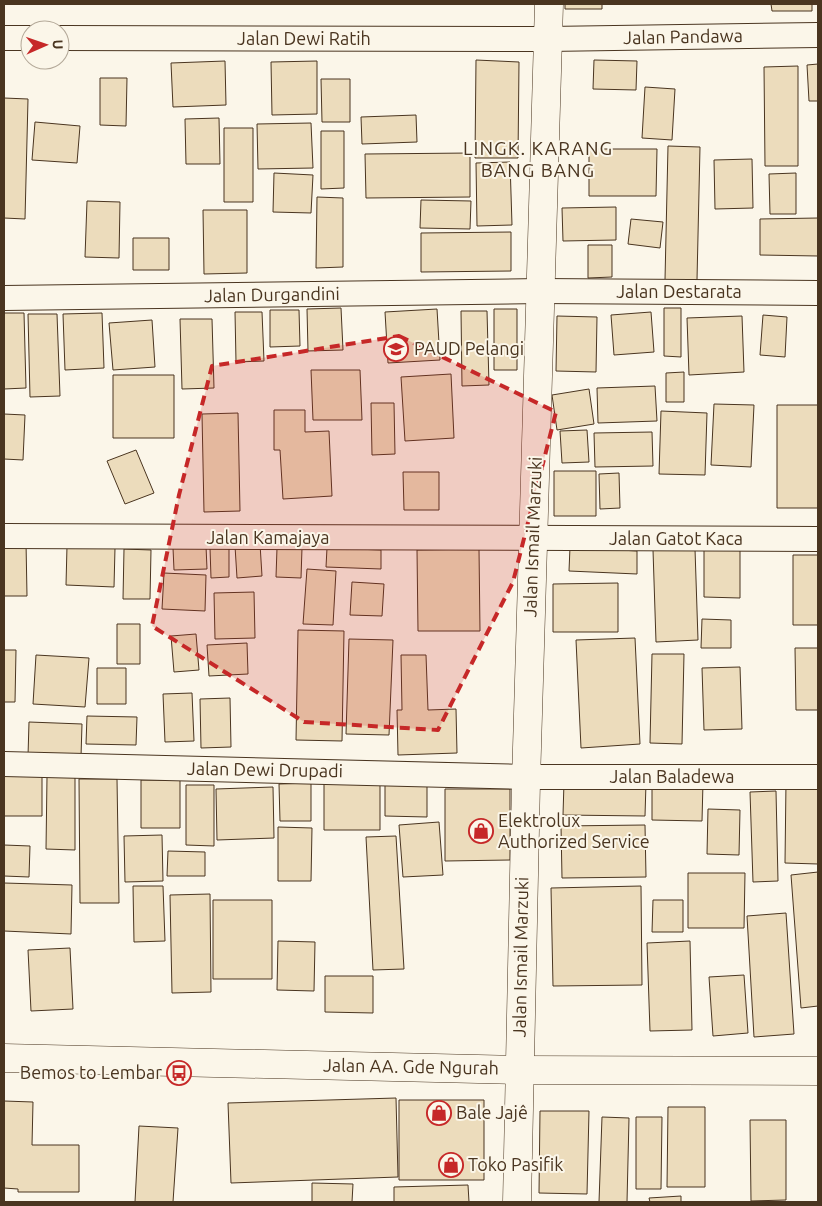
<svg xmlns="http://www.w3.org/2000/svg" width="822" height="1206" font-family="Ubuntu,sans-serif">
	<rect width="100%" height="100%" fill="#fbf6e9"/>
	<!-- building -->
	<path fill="#ecdcbc" stroke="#4a3520" d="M565 4H602V9H565Z
		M771 4H812V11H772Z
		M476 60 519 62 518 158H475Z
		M594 60 637 61 636 90 593 89Z
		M225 61 226 105 173 107 171 63Z
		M317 61V114L272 115 271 62Z
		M818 64V101H809L807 65Z
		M798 66V166H765L764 67Z
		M100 78H127L126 126 100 125Z
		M321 79H350V122H322Z
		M645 87 675 89 672 140 642 138Z
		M4 98 28 99 25 219 4 218Z
		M416 115 417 142 362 144 361 117Z
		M219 118 220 164H186L185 119Z
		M35 122 80 126 77 163 32 160Z
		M311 123 313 168 258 169 257 124Z
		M224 128H253V202H224Z
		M321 131H344V188L321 189Z
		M668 146 700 147 697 280H665Z
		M589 149H657L656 196H589Z
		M470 153V197L366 198 365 154Z
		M752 159 753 208 715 209 714 160Z
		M510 162 512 225 477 226 476 163Z
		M274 173 313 175 311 213 273 212Z
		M796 173V214H770L769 174Z
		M317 197 343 198V267L316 268Z
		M421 200 471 201 470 229 420 228Z
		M87 201 120 202 119 258 85 257Z
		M616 207V240L563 241 562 208Z
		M203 210H247V273L204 274Z
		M818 218V256L760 255V219Z
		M631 219 663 222 660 248 628 244Z
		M511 232V271L421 272V233Z
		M133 238H169V270H133Z
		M588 245H612V277L588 278Z
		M341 308 343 350 308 351 307 309Z
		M664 308H681V357L664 356Z
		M437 309 440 360 388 363 385 312Z
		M494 309H517V370H494Z
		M270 310H299L300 346 270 347Z
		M461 311H487L489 385 462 386Z
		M235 312H262L264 361 236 362Z
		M651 312 654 352 614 355 611 315Z
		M4 313H24L26 388 4 389Z
		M102 313 104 368 65 370 63 314Z
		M28 314H57L60 396 30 397Z
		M763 315 787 317 785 357 760 355Z
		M557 316 597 317 596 372 556 371Z
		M742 316 744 372 689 375 687 318Z
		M180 319H212L214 388 182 389Z
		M152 320 155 367 113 370 109 323Z
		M311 370H360L362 420H313Z
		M684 372V402H666V373Z
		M451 374 454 438 405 441 401 377Z
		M113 375H174V438H113Z
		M655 386 657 421 598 423 597 388Z
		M589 389 594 424 557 430 552 395Z
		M371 403H394L395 454 372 455Z
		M714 404 754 405 751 467 711 465Z
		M777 405H818V508H777Z
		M274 410H305V432L329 431 332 496 283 499 280 450H274Z
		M661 411 707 413 705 475 659 474Z
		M238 413 240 511 204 512 202 414Z
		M4 414 25 415 23 460 4 459Z
		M587 430 589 462 562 463 560 431Z
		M652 432 653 466 595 467 594 433Z
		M136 450 154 493 125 504 107 461Z
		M554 471H596V516H554Z
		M403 472H439V510H404Z
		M619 473 620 508 600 509 599 474Z
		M4 542H26L27 596H4Z
		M260 544 262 576 237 578 235 546Z
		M67 546 115 548 114 587 66 585Z
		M206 546 207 569 174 570 173 548Z
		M570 547 637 551V574L569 571Z
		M210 548H229V577L211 578Z
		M277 548H302L301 578 276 577Z
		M327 548 381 550V569L326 567Z
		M124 549 151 550 150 599H123Z
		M479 549 480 631H418L417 550Z
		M695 549 698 640 656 642 653 550Z
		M704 550H740V598L704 597Z
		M793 555H818V625H793Z
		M307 569 336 571 333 625 303 624Z
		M164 573 206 575 205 611 162 609Z
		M352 582 384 584 382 616 350 615Z
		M618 583V632H553V584Z
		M254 592 255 638 215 639 214 593Z
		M702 619 731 620V648H701Z
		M117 624H140V664H117Z
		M298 630 344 631 342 741 296 740Z
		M196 634 199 670 174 672 171 636Z
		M635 638 640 744 581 748 576 640Z
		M349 639 393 640 389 735 346 734Z
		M247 643 248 674 209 676 207 645Z
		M795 648H818V710H796Z
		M4 650H16L15 702H4Z
		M652 654H684L682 744 650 743Z
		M36 655 89 658 85 707 33 704Z
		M401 655H426L428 710 456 709 457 753 398 755 397 710H402Z
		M740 667 742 729 704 730 702 668Z
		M97 668H126V704H97Z
		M192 693 194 741 165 742 163 694Z
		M230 698 231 747 201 748 200 699Z
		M87 716 137 717 136 745 86 744Z
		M29 722 82 724 81 757 28 756Z
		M4 776H42V816H4Z
		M47 777H75V850L46 849Z
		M79 779H117L119 903H80Z
		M141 780H180V828H141Z
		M564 782 646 783 645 816 563 815Z
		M652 782H703L702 821 652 820Z
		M786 782H818V864L785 863Z
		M311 783V821H280L279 784Z
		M324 783H380V830H324Z
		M385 784 427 785V817L385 816Z
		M186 785H214V846L186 845Z
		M273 787 274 838 217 840 216 789Z
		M445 789H510V860L445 861Z
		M776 791 778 881 753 882 750 792Z
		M708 809 740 810 739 855 707 854Z
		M439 822 443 875 403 877 399 825Z
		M645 825 646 877 562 878 561 826Z
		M278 827 312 828 311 881H278Z
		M162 835 163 881 125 882 124 836Z
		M396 836 404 969 373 970 366 837Z
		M4 845 30 846 29 877 4 876Z
		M168 851 205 852V876H167Z
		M818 872V1006L801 1008 791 875Z
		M688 873H745L744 928H688Z
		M4 883 72 885 71 934 4 931Z
		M133 886H163L165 941 134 942Z
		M641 886 642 985 553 986 551 888Z
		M210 894 211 992 172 993 170 895Z
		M213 900H272V979H213Z
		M653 900H683V932H652Z
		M786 913 794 1034 754 1037 747 916Z
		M278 941 315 942 314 991 277 990Z
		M690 941 692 1030 650 1031 647 943Z
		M70 948 73 1009 31 1011 28 950Z
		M744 975 748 1033 713 1036 709 977Z
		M325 976H373V1013L325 1012Z
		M396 1098 398 1177 231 1183 228 1103Z
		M399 1100H484V1180H399Z
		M4 1101 33 1102 32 1145H79V1192H18V1189L4 1188Z
		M668 1107H705V1187H667Z
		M540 1111H589L587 1194 539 1193Z
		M602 1117 629 1118 627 1202H599Z
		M636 1117H662L661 1189H636Z
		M750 1120H786V1200L751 1201Z
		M139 1126 178 1128 173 1202H135Z
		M312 1183 353 1184 352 1202H312Z
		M468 1185 469 1202H394V1187Z
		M681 1196V1202H650L649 1198Z"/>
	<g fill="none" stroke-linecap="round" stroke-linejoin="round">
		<defs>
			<path id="street" d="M4 38H30
				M60 38 548 39 818 35
				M4 298 540 291 818 293
				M4 536 818 539
				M4 764 527 777H818"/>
			<path id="secondary" d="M517 1202 526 782 549 4"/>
			<path id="primary" d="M4 1058 518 1070 818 1071"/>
		</defs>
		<!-- street casing -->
		<use href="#street" stroke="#4a3520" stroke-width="26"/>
		<!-- secondary casing -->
		<use href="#secondary" stroke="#4a3520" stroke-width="29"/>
		<!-- primary casing -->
		<use href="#primary" stroke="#4a3520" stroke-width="29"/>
		<!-- street -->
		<use href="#street" stroke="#fbf6e9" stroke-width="24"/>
		<!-- secondary -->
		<use href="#secondary" stroke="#fbf6e9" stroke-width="28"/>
		<!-- primary -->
		<use href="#primary" stroke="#fbf6e9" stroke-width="28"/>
	</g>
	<!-- marked area -->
	<path fill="#c62828" fill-opacity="0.2" stroke="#c62828" stroke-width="4" stroke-dasharray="10 6" stroke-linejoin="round" d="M399 336 556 412 513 582 438 730 304 722 152 626 179 495 212 366Z"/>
	<!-- icons -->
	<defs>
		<symbol id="school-ring" viewBox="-11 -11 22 22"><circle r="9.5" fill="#fbf6e9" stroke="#c62828" stroke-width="1.5"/><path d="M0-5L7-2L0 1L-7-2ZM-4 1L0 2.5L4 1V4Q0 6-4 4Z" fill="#c62828"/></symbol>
		<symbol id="shop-ring" viewBox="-11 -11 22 22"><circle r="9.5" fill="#fbf6e9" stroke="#c62828" stroke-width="1.5"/><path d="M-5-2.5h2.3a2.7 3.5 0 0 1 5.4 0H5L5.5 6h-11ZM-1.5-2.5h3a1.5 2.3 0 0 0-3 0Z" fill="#c62828"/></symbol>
		<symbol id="bus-ring" viewBox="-11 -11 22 22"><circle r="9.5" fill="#fbf6e9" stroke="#c62828" stroke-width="1.5"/><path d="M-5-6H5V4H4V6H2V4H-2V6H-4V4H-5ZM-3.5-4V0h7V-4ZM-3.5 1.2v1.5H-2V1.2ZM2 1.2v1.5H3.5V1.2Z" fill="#c62828"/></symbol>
	</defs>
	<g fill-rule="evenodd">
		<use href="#school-ring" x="382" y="335" width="28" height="28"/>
		<use href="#shop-ring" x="467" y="817" width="28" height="28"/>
		<use href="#bus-ring" x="165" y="1059" width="28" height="28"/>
		<use href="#shop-ring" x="425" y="1099" width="28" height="28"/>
		<use href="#shop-ring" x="437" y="1151" width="28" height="28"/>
	</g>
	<g text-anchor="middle" stroke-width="4" stroke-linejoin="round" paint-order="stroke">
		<!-- street labels -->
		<g font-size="18" fill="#4a3520" stroke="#fbf6e9">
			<text transform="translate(683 37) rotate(-1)" y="6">Jalan Pandawa</text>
			<text x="304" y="45">Jalan Dewi Ratih</text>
			<text x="679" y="298">Jalan Destarata</text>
			<text transform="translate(272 295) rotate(-1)" y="6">Jalan Durgandini</text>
			<text transform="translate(533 537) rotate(-88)" y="6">Jalan Ismail Marzuki</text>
			<text x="268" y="544">Jalan Kamajaya</text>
			<text x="676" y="545">Jalan Gatot Kaca</text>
			<text transform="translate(265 770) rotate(1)" y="6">Jalan Dewi Drupadi</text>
			<text x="672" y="783">Jalan Baladewa</text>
			<text transform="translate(521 957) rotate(-89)" y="6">Jalan Ismail Marzuki</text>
			<text transform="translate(411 1067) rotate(1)" y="6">Jalan AA. Gde Ngurah</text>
		</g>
		<!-- poi labels -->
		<g font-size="18" fill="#4a3520" stroke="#fbf6e9" text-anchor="start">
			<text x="414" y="355">PAUD Pelangi</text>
			<text x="498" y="827">Elektrolux<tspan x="498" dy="21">Authorized Service</tspan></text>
			<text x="162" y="1079" text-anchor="end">Bemos to Lembar</text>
			<text x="456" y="1119">Bale Jajê</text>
			<text x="468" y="1171">Toko Pasifik</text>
		</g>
		<!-- neighbourhood labels -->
		<g font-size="19" letter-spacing="1" fill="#4a3520" stroke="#fbf6e9">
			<text x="538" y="155">LINGK. KARANG<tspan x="538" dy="22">BANG BANG</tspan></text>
		</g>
	</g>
	<!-- border -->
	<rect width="822" height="1206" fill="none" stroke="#4a3520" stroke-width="10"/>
	<!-- north arrow -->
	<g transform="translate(45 45) rotate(88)"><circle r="24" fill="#fbf6e9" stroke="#b4a999"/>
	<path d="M0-4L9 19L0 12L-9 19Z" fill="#c62828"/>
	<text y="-8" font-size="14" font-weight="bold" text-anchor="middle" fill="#4a3520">U</text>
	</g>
</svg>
